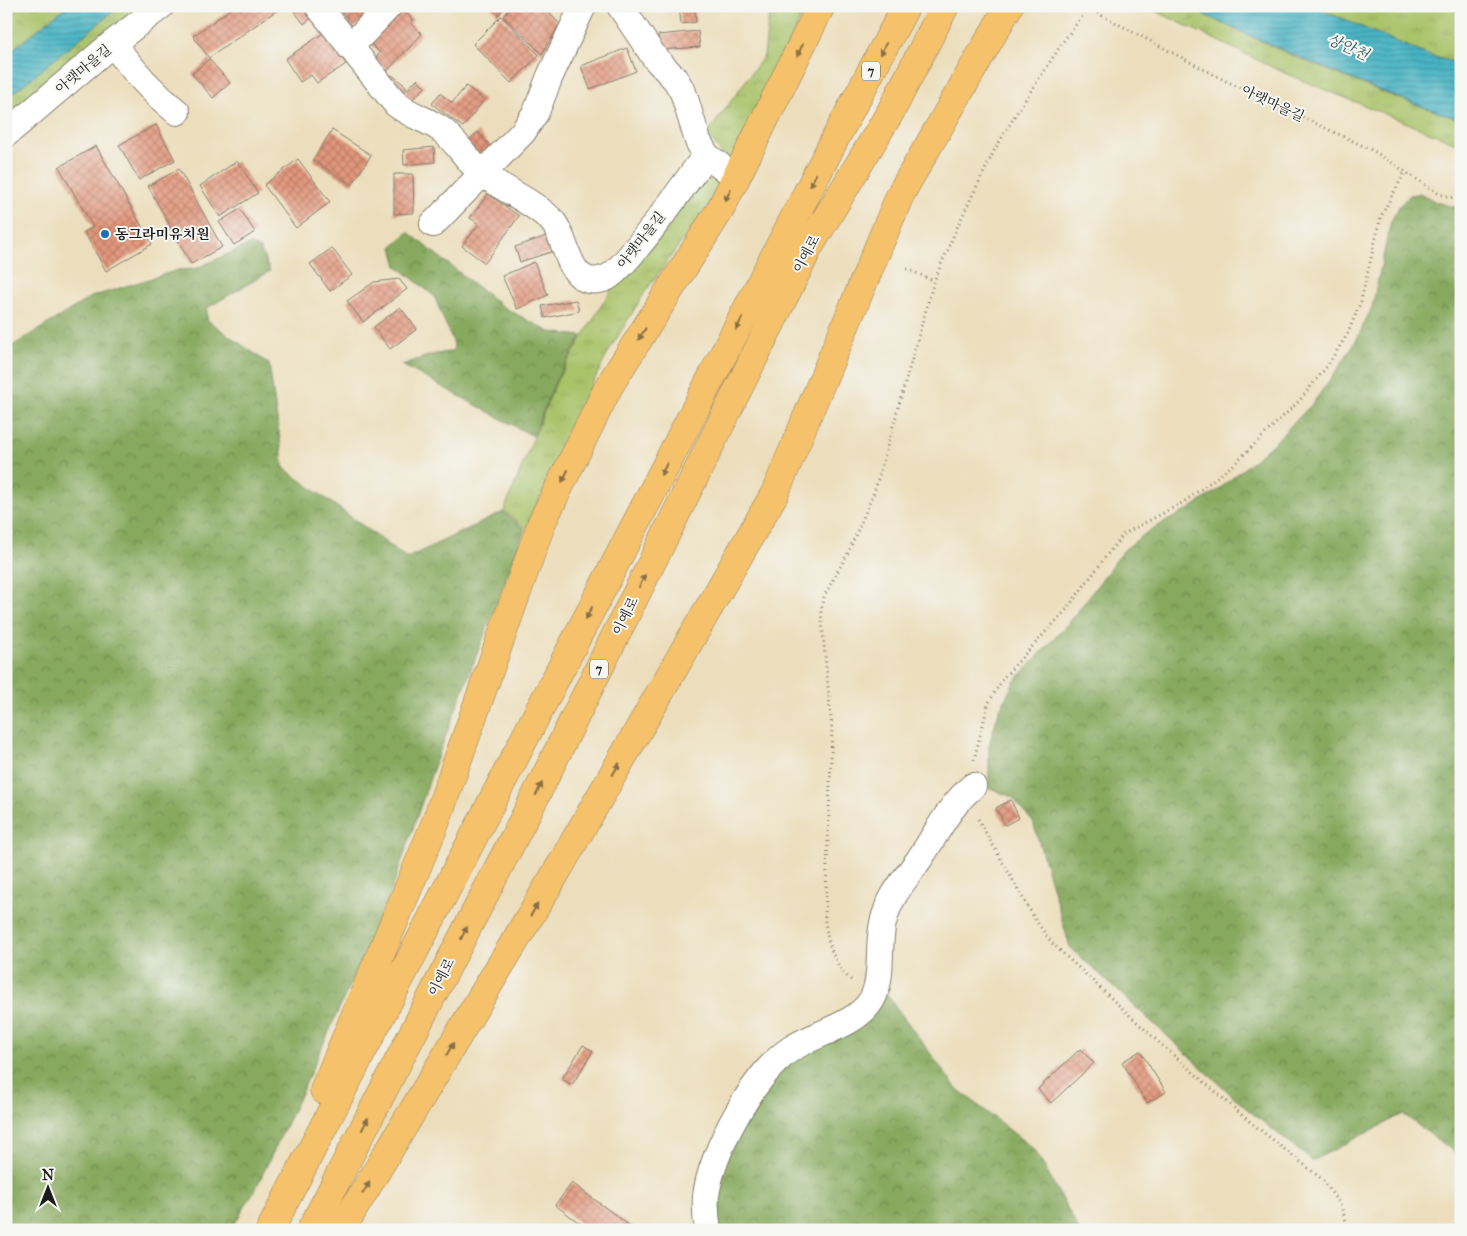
<svg xmlns="http://www.w3.org/2000/svg" width="1467" height="1236" font-family="'IM FELL Great Primer','Noto Serif KR',serif">
	<defs>
		<pattern id="grass-tufts" width="24" height="20" patternUnits="userSpaceOnUse" patternTransform="scale(1.25)"><rect width="24" height="20" fill="#a9c369"/><path d="M3 7l-1-3M5 7V3M7 7l1-3M15 17l-1-3M17 17v-4M19 17l1-3" fill="none" stroke="#91a75a"/></pattern>
		<pattern id="forest-crowns" width="20" height="18" patternUnits="userSpaceOnUse" patternTransform="scale(1.25)"><rect width="20" height="18" fill="#86a95d"/><path d="M2 6a3 3 0 1 1 6 0M12 15a3 3 0 1 1 6 0" fill="none" stroke="#6d894c"/></pattern>
		<pattern id="water-rules" width="6" height="5" patternUnits="userSpaceOnUse" patternTransform="scale(1.25)"><rect width="6" height="5" fill="#48b4c4"/><path d="M0 2.5h6" fill="none" stroke="#3b929e"/></pattern>
		<pattern id="building-cross-hatch" width="8" height="8" patternUnits="userSpaceOnUse" patternTransform="scale(1.25)"><rect width="8" height="8" fill="#e3977c"/><path d="M0 0l8 8M0 8l8-8" fill="none" stroke="#b77a65"/></pattern>
	</defs>
	<rect width="100%" height="100%" fill="#f6f6f2"/>
	<filter id="ink" filterUnits="userSpaceOnUse"><feTurbulence type="fractalNoise" baseFrequency=".02" numOctaves="2"/><feDisplacementMap in="SourceGraphic" scale="10" xChannelSelector="R" yChannelSelector="G"/><feConvolveMatrix kernelMatrix="1 2 1 2 8 2 1 2 1" color-interpolation-filters="sRGB"/></filter>
	<filter id="wash" filterUnits="userSpaceOnUse"><feTurbulence type="fractalNoise" baseFrequency=".0096" numOctaves="4" result="noise"/><feDisplacementMap in="SourceGraphic" scale="20" xChannelSelector="R" yChannelSelector="G"/><feGaussianBlur stdDeviation="1.12" result="paint"/><feColorMatrix in="noise" values="0 0 0 0 0 0 0 0 0 0 0 0 0 0 0 0 0 1.4 0 .05"/><feComposite in="paint" operator="in"/></filter>
	<g filter="url(#wash)">
		<rect width="100%" height="100%" fill="#ecdebc"/>
		<!-- grass -->
		<path fill="url(#grass-tufts)" stroke="#627042" d="M21 6H67L6 55V19Z
			M119 6H149L6 118V99Z
			M770 6H807L712 200 645 292 610 349 584 400 526 529 504 511 557 380 606 298 690 186 704 178 717 177 727 160 707 134 764 56Z
			M1145 6H1185L1300 59 1397 98 1461 120V145L1289 75Z
			M1312 6H1448L1461 12V64L1430 56Z"/>
		<!-- forest -->
		<path fill="url(#forest-crowns)" stroke="#51623c" d="M1420 193 1436 202 1461 209V1157L1403 1114 1312 1161 1247 1109 1070 947 1033 822 1012 797 989 788V745L999 711 1014 682 1072 619 1124 550 1150 530 1188 510 1218 490 1274 443 1313 403 1340 366 1358 337 1372 307 1391 221 1400 205 1410 195Z
			M408 232 503 307 550 332 582 336 556 380 533 436 402 365 431 355 453 351 454 344 434 296 397 266 392 247Z
			M250 244 260 249 270 271 207 308V320L269 364 284 468 407 558 503 512 525 530 437 758 390 895 305 1085 257 1186 231 1230H6V350L91 297 178 270 195 269Z
			M885 992 955 1087 1035 1150 1079 1230H717L715 1211 725 1161 773 1076Z"/>
		<!-- water -->
		<path fill="url(#water-rules)" stroke="#326870" d="M67 6H120L6 99V55Z
			M1185 6H1312L1430 56 1461 64V120C1366 88 1276 48 1185 6Z"/>
		<g id="blocks">
			<!-- building -->
			<path fill="url(#building-cross-hatch)" d="M235 6H239L241 10 246 6H283L209 58 193 36Z
				M290 6H308L315 15 304 24Z
				M336 6H376L352 30 344 23 348 18Z
				M490 6H507L498 15Z
				M512 6H542L560 24 542 54 503 16Z
				M632 6H644L646 10 636 15Z
				M679 6H694L696 22 681 24Z
				M401 9 413 20 411 23 422 34 387 71 374 59 380 53 369 42Z
				M501 16 539 55 511 83 473 44Z
				M698 31 700 47 659 50 658 35Z
				M325 32 346 64 317 83 311 75 300 82 285 59Z
				M627 48 636 71 590 89 581 66Z
				M209 59 230 83 213 98 192 74Z
				M392 75 407 87 401 94 386 81Z
				M417 79 425 87 410 102 402 95Z
				M466 86 484 100 463 127 432 104 440 93 452 103Z
				M156 125 175 160 139 180 119 145Z
				M332 130 371 155 352 185 313 160Z
				M478 132 495 151 481 163 464 144Z
				M96 146 152 244 106 271 84 232 93 227 59 167Z
				M434 147 435 162 404 165 403 150Z
				M298 159 330 202 296 228 264 185Z
				M237 161 258 193 220 217 200 186Z
				M179 169 222 247 191 264 148 186Z
				M394 174H413L414 213 394 214Z
				M488 194 519 216 485 263 462 246 479 224 470 218Z
				M240 209 255 232 234 245 219 222Z
				M552 234 557 250 520 262 515 247Z
				M332 248 352 275 330 291 310 264Z
				M534 262 548 295 517 309 502 276Z
				M399 279 407 289 363 322 347 301 374 282Z
				M576 300 579 311 545 318 542 306Z
				M400 307 417 329 390 349 374 327Z
				M1011 800 1019 818 1005 825 996 808Z
				M583 1045 593 1051 572 1085 562 1079Z
				M1080 1049 1094 1063 1051 1103 1038 1089Z
				M1140 1051 1166 1092 1147 1103 1122 1062Z
				M572 1183 633 1228 631 1230H589L555 1205Z"/>
		</g>
	</g>
	<g filter="url(#ink)">
		<use href="#blocks" fill-opacity="0" stroke="#847d6c" stroke-width="1"/>
		<g fill="none" stroke-linecap="round" stroke-linejoin="round">
			<defs>
				<path id="minor" d="M318 6 396 104C410 115 425 119 439 128 457 140 467 162 484 175 503 189 539 205 553 222 569 241 567 292 606 278 624 272 690 176 706 155
					M620 6 655 58 675 79 683 92 698 141 706 155 723 168
					M113 43C132 70 152 92 177 112
					M350 47 389 6
					M6 134 113 43 161 6
					M433 224 523 132 536 112 550 76 583 6
					M708 1230C706 1218 705 1208 706 1196 711 1152 754 1073 791 1049 815 1033 855 1026 871 1001 884 980 877 947 883 923 889 897 903 882 918 861 936 835 948 807 973 786"/>
				<path id="highway" d="M324 1090 435 824 542 522 609 386 720 210 821 6
					M270 1230 836 137 906 6
					M311 1230 536 795 809 247 891 111 945 6
					M341 1230 556 873 775 493 901 193 1009 6"/>
			</defs>
			<!-- minor casing -->
			<use href="#minor" stroke="#847d6c" stroke-width="28"/>
			<!-- highway casing -->
			<use href="#highway" stroke="#847d6c" stroke-width="29"/>
			<!-- path -->
			<path stroke="#847d6c" stroke-width="3" stroke-dasharray="1 4" stroke-linecap="butt" d="M1084 6 1228 82 1374 151 1439 194 1461 200
				M907 269 934 281
				M974 760 988 704 1004 677 1066 610 1113 547 1124 534 1184 502 1233 465 1300 400 1328 365 1348 333 1361 301 1381 216 1405 172
				M978 819 1036 921 1053 944 1154 1038 1249 1121 1322 1179 1341 1206 1349 1230
				M851 980C834 966 827 941 825 920L832 730 821 611 824 596 848 553 875 490 934 281 959 223 995 149 1016 114 1065 39 1088 9"/>
			<!-- minor -->
			<use href="#minor" stroke="#fff" stroke-width="26"/>
			<!-- highway -->
			<use href="#highway" stroke="#f5c16b" stroke-width="28"/>
		</g>
		<!-- one-way arrows -->
		<defs><path id="oneway-solid" d="M-6-.8H1V-3.2L6.5 0L1 3.2V.8H-6Z" transform="scale(1.25)"/></defs>
		<g fill="#886e44">
			<use href="#oneway-solid" transform="translate(883 49) rotate(118)"/>
			<use href="#oneway-solid" transform="translate(800 50) rotate(116)"/>
			<use href="#oneway-solid" transform="translate(813 180) rotate(117)"/>
			<use href="#oneway-solid" transform="translate(728 195) rotate(116)"/>
			<use href="#oneway-solid" transform="translate(739 324) rotate(117)"/>
			<use href="#oneway-solid" transform="translate(642 334) rotate(122)"/>
			<use href="#oneway-solid" transform="translate(664 469) rotate(117)"/>
			<use href="#oneway-solid" transform="translate(565 476) rotate(116)"/>
			<use href="#oneway-solid" transform="translate(642 581) rotate(-64)"/>
			<use href="#oneway-solid" transform="translate(589 613) rotate(117)"/>
			<use href="#oneway-solid" transform="translate(616 769) rotate(-60)"/>
			<use href="#oneway-solid" transform="translate(539 789) rotate(-63)"/>
			<use href="#oneway-solid" transform="translate(534 910) rotate(-59)"/>
			<use href="#oneway-solid" transform="translate(464 933) rotate(-63)"/>
			<use href="#oneway-solid" transform="translate(450 1049) rotate(-59)"/>
			<use href="#oneway-solid" transform="translate(365 1124) rotate(-63)"/>
			<use href="#oneway-solid" transform="translate(366 1188) rotate(-59)"/>
		</g>
	</g>
	<!-- markers -->
	<circle fill="#1f6fb2" stroke="#f6f6f2" stroke-width="2" cx="105" cy="234" r="5"/>
	<g text-anchor="middle" stroke-width="4" stroke-linejoin="round" paint-order="stroke">
		<!-- shield labels -->
		<g fill="#f6f6f2" stroke="#5d5d5c" stroke-width="1">
			<rect x="862" y="61.5" width="18" height="19" rx="4"/>
			<rect x="590" y="659.5" width="18" height="19" rx="4"/>
		</g>
		<g font-size="12" font-weight="bold" fill="#1c1c1c">
			<text x="871" y="75">7</text>
			<text x="599" y="673">7</text>
		</g>
		<!-- street labels -->
		<g font-size="14" fill="#1c1c1c" stroke="#f6f6f2">
			<text transform="translate(83 69) rotate(-40)" y="5">아랫마을길</text>
			<text transform="translate(1273 103) rotate(25)" y="5">아랫마을길</text>
			<text transform="translate(641 240) rotate(-52)" y="5">아랫마을길</text>
			<text transform="translate(806 254) rotate(-62)" y="5">이예로</text>
			<text transform="translate(625 616) rotate(-64)" y="5">이예로</text>
			<text transform="translate(441 977) rotate(-63)" y="5">이예로</text>
		</g>
		<!-- poi labels -->
		<g font-size="14" font-weight="bold" fill="#1c1c1c" stroke="#f6f6f2" text-anchor="start">
			<text x="115" y="239">동그라미유치원</text>
		</g>
		<!-- water labels -->
		<g font-size="15" font-style="italic" fill="#2e595f" stroke="#f6f6f2">
			<text transform="translate(1348 47) rotate(24)" y="5">상안천</text>
		</g>
	</g>
	<!-- margin -->
	<rect width="1467" height="1236" fill="none" stroke="#f6f6f2" stroke-width="25"/>
	<!-- north arrow -->
	<g transform="translate(48 1188)" stroke="#f6f6f2" stroke-width="4" paint-order="stroke">
	<path d="M0-4L9 19L0 12L-9 19Z" fill="#1c1c1c"/>
	<text y="-8" font-size="14" font-weight="bold" text-anchor="middle" fill="#1c1c1c">N</text>
	</g>
</svg>
